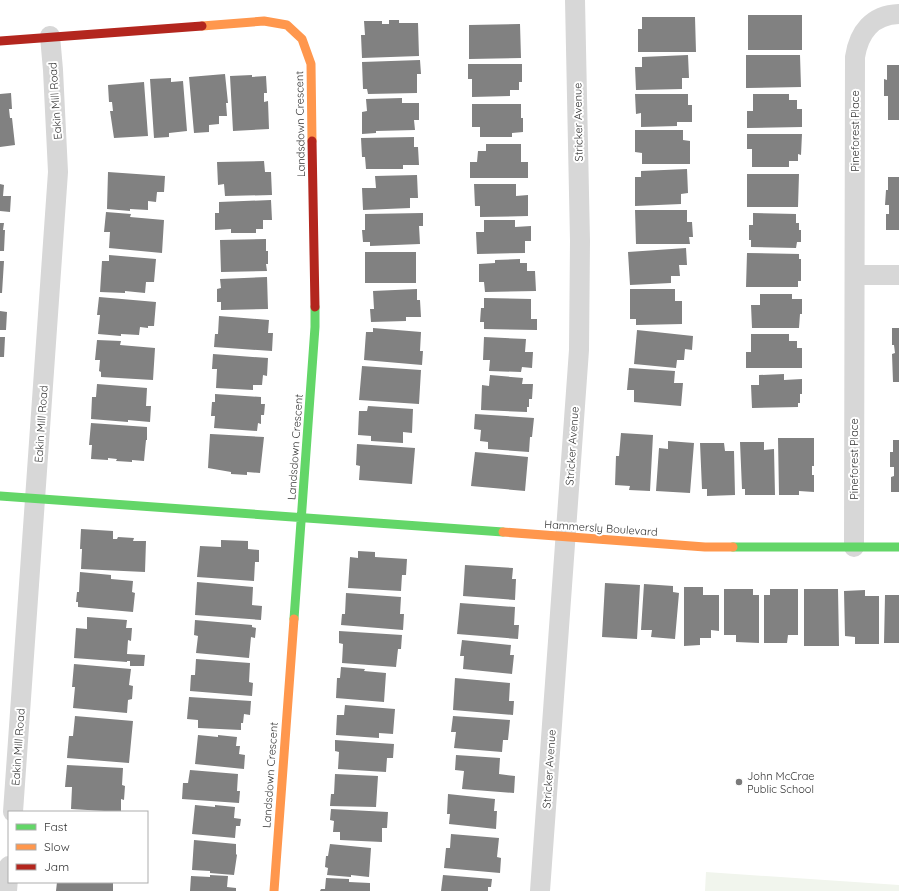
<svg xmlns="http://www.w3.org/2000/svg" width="899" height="891" font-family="Quicksand,sans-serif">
	<rect width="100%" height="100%" fill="#fff"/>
	<!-- green -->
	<path fill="#f1f5ed" d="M706 872 899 885V891H705Z"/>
	<!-- building -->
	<path fill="#818181" d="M748 15H802V50H748Z
		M642 17H695L696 52H638V29H642Z
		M389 20H399V23H418L419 56 362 58 361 35H365L364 21H382V24H389Z
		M520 24 521 58 469 59V25Z
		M688 55 689 78H682V89L636 90 635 67H642V57Z
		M746 55H800L801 87 746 88Z
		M420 60 421 74H417V93L368 94 367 89H363L362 62Z
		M468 64H522V82H519V90H510V96L472 97V79H468Z
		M887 65H899V120H888V96H884V79L887 80Z
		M225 74 228 103H226L227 116H219V124L209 125V132L194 133 189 77Z
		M252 75V77L266 76 267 93H264V102L268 101 269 129 233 131 230 76Z
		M171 78V82L183 81 187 131 169 133V137L154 138 150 79Z
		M144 82 148 136 114 138 110 111H113L112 102H109L108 85Z
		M11 93 12 109H9L10 118H12L15 145 0 147V94Z
		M635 94H688V105H692V122H677V126L641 127V113L636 114Z
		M753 94H789V100H797V109H802V127L747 128V111H753Z
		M402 98V103H419V120H414L415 130 376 131V133L362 134V112L367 111 366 99Z
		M472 104H521V118H523V132L512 133V137H480V127H472Z
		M635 130H683V140L690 141V164H642V153L635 152Z
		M747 134H802L801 155 798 154V161H789V167H752V149H747Z
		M414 137V147H418L419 165H403V169H366L365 157H362L361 138Z
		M486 144H521V162H528V178H470V162H477L478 151H486Z
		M264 161 265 172H271L272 195 225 196 224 184 218 185 217 162Z
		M687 169 688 193 681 194V204L635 206V177H641V171Z
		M108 172 165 176 164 192H157L156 202 148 201V210L130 209V211L107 209Z
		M747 174H799L798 207H747Z
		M417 175 418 198H410V208L363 210 362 188H376L375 176Z
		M888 177H899V230H886V214H889V205H885L886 190H888Z
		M0 184 4 185 3 196H11L10 212 0 211Z
		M474 184H516V196L528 195V216L480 217V206H475Z
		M271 200 272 220H263V229H256V233H231V229L215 230V213H219V202Z
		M635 210H687V222H692L693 237H689L690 244H636Z
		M106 212 131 214 130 217 164 220 162 253 109 248 110 232H104Z
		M423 213V226H419L420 244 370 246V242H363L362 230H365V214Z
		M753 213 796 214V223H799V230H801V242H797L796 248 751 247V240H749V225H753Z
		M484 220H515V227L531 226V241H525V253L477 254 476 232H484Z
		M0 223H4L3 230H5L4 251H0Z
		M266 239V251H268V264H266L267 271 221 272 220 240Z
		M686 248 687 265H679L680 276H671V283L630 285 628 252Z
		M365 252H416V283H365Z
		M747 253 799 254V259H801V281H798V287H746Z
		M109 255 156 259 154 282H146L145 293 125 291V293L100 292 102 261H109Z
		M520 259V263H527V271H535L536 291 485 292 484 282H479V264L495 263V260Z
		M0 261H4L2 293H0Z
		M267 277 268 309 221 310V302H217V289L221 288 220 279Z
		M417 289V300H420L421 317H406V321L371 322 370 309H374L373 291Z
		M630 289H675V301H682V324L636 325V319H630Z
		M760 294H792V299H802V314H800L799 328H752L751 305H760Z
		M99 297 156 302 154 326H148V328L140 327 139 335 121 334V336L98 334 100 315H97Z
		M484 298 531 299V319H537V330L484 329V322H480L481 308H484Z
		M0 311 7 312 6 330H0Z
		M219 316 269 320 268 333H273L272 351 214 347 215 334H218Z
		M373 328 421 332 420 351H423L422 365 364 360 366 332H373Z
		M892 328H899V382H893L892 354 895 353 894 345H892Z
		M637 330 693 336 692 350 685 349 684 360H677L676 368 634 364Z
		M751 334H789V341H797V348H802V368H746V352H751Z
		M0 337H5L4 357H0Z
		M484 337 526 339 525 352H533L532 368 522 367 521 372 489 371 490 360H483Z
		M97 340 121 341 120 345 155 348 153 380 101 377V372L99 371 100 360H95Z
		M213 354 268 358 267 376 263 375 262 385H253V390L216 388 217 369H212Z
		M362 366 421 370 419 404 359 400Z
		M629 368 675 371 674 383H683L681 406 634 402V390H627Z
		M784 374V380L802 379V394H800V403H798V407L752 408 751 385H759V375Z
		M490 375 523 378 522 384H533L532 399H529V407H527V412L481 410 482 385 489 386Z
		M97 384 147 388 146 406H151L150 422 128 420V422L91 419 92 397H96Z
		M215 394 261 397V404H265L264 415H261V424L258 423 257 431 214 428 215 416H211L212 402H215Z
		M368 406 413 409 412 433 403 432V443L371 441V436L358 435 359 411H367Z
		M475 414 534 418 532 437H530L529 452 488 449V442L480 441 481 430 474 429Z
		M91 423 147 427V440H146L144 461 132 460V462L116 461 117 459 108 458V460L91 459 92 445H89Z
		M621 433 653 435 650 491 629 490 630 486 615 485 616 456H619Z
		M211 434 264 437 260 473 247 472V475L231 474V472L208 468 210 434Z
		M778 438H814V466H812V475H814V492L799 491V495H779Z
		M893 440H899V492H891V477L894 476V467H890V452H893Z
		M668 441 694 443 690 493 656 491 659 448 668 449Z
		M740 442H764V450L774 449 775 495H745V489H742Z
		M700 443H724L725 451H734L735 495 707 496V489H702Z
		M357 444 415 448 412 484 359 480 360 466 356 465Z
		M475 452 528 457 525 491 471 486Z
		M81 529 113 531V539H117L118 537 134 538 133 541H146L145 572 81 569 82 549H80Z
		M221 540 248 541V549L259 550V562H255L254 581 197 577 200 546 221 547Z
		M358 551 375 552V557L407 559 406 575H402L401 591 348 588 350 557 358 558Z
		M465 565 513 568 512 579H516L515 600 463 596Z
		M80 572 111 575V579L133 581 132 592 135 593 133 612 78 607V602H76L77 592H79Z
		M197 582 253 587 252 605 262 606 261 620 195 615Z
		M605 583 640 585 637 639 602 637Z
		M644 584 673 586V592L679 593 675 639 651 637 652 630H641Z
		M684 587H703V595H719V631L711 630V638H700V645L684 646Z
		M724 589H753V595H759V643L736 642V635H724Z
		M770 589H798V635H788L787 643H764V595H770Z
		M804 589H838L839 646H804Z
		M865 590V596H879V644H855V637L845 636 844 591Z
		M346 593 401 597 400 614H404L403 630 341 625 342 614H345Z
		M885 595H899V643H884Z
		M460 603 515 607 514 625H519L518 639 457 634Z
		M87 617 127 620 126 628H132L131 641 128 640 127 654 145 655 144 666H130V661H127V662L74 658 76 628 87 629Z
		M195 620 252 625V627L256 628 255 638 251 637 249 658 196 653 198 636 194 635Z
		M339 631 402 635 401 649H398L396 667 342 663 343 644 339 643Z
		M462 640 511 645 510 655H514L512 674 463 669 464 656H460Z
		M196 659 250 663 249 682 253 683 252 696 190 691 191 675H195Z
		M74 664 131 669 129 685 133 686 132 699 128 700 127 713 73 708 75 687H72Z
		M341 667 365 669 364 671 386 673 384 702 336 698 337 678H340Z
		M455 678 510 683 509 701H514L513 715 453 710Z
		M189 697 251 701 250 715 244 714 243 723H241V730L198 728V720L187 719Z
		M345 705 395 709 393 734 379 733V738L336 735 337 715H344Z
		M75 716 133 721 129 763 67 758 69 736H73Z
		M453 716 510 720 508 740H503L502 752 454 748 456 732H451Z
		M198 735 218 737V735L237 737 236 746H240L239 754 245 755 244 769 195 764Z
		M335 740 394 744 393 758H387L386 772 338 769 339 752 335 751Z
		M456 755 500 758 499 774 515 776 514 793 462 789 464 771 455 770Z
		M67 765 123 768 122 785 125 786 124 800 121 799V812L71 809 72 787H65Z
		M190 770 238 774 237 791H240L239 803 182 799 183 783H188Z
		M335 774 378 776 376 807 330 806 331 794H334Z
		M448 794 495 799 494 811H497L496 829 449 824 450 814H447Z
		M195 805 215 807V805L235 807 234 818 241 819 240 826H236L235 838 192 834Z
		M331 809 388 812 387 828H382V842L340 840V832H333L334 821 330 820Z
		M451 834 499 838 497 857 501 858 500 873 444 868 446 848H450Z
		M194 840 236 844V854L237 855 234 875 210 873V871L192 870Z
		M330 844 371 848 369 877 351 875V877L327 875 328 868 325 867 326 856H328Z
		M210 875 228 876 227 887 236 888V891H190L191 876 210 877Z
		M443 875 492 879 491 887H488V891H441Z
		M326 878 349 879V882L370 883V891H320L321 889H325Z
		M57 882H113V891H56Z"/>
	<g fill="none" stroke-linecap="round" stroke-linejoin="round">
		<!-- street -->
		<path stroke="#d7d7d7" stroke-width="20" d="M855 275H899
			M854 547 855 57C859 32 872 15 899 14
			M13 812 58 172 53 70 50 36
			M7 891 9 866
			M540 891 579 350 580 241 575 0"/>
		<!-- fast -->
		<path stroke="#63d668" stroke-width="9" d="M0 496 503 532
			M733 547H899
			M294 619 315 327V307"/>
		<!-- slow -->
		<path stroke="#ff974d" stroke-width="9" d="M202 26 264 21 287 25 302 39 311 64 312 141
			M503 532 705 547H733
			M274 891 294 619"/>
		<!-- jam -->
		<path stroke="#b3261e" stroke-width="9" d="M0 41 202 26
			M312 141 315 307"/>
	</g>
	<!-- markers -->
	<circle fill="#7a7a7a" stroke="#fff" stroke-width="1.5" cx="739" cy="782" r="4"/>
	<g text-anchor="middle" stroke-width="4" stroke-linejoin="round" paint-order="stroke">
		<!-- street labels -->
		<g font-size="11" fill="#333" stroke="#fff">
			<text transform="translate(55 101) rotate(-94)" y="4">Eakin Mill Road</text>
			<text transform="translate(578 122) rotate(-91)" y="4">Stricker Avenue</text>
			<text transform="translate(300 124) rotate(-91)" y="4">Landsdown Crescent</text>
			<text transform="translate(855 131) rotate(-90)" y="4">Pineforest Place</text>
			<text transform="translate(41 424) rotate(-86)" y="4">Eakin Mill Road</text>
			<text transform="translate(572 446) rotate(-86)" y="4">Stricker Avenue</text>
			<text transform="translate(295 447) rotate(-86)" y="4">Landsdown Crescent</text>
			<text transform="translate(854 459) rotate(-90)" y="4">Pineforest Place</text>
			<text transform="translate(601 528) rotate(4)" y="4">Hammersly Boulevard</text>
			<text transform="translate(18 747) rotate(-86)" y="4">Eakin Mill Road</text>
			<text transform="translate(549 769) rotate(-86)" y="4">Stricker Avenue</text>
			<text transform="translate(270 775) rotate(-86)" y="4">Landsdown Crescent</text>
		</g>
		<!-- poi labels -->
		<g font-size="11" fill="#333" stroke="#fff" text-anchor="start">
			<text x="747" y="780">John McCrae<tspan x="747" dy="13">Public School</tspan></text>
		</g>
	</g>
	<!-- legend -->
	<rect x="8" y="811" width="140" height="72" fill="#ffffff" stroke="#adadad"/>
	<rect x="16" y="824" width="20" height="6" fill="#63d668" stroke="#adadad"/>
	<text x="44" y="831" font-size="12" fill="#333333">Fast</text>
	<rect x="16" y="844" width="20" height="6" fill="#ff974d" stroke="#adadad"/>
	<text x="44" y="851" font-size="12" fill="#333333">Slow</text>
	<rect x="16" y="864" width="20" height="6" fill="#b3261e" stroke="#adadad"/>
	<text x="44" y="871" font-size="12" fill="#333333">Jam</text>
</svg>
